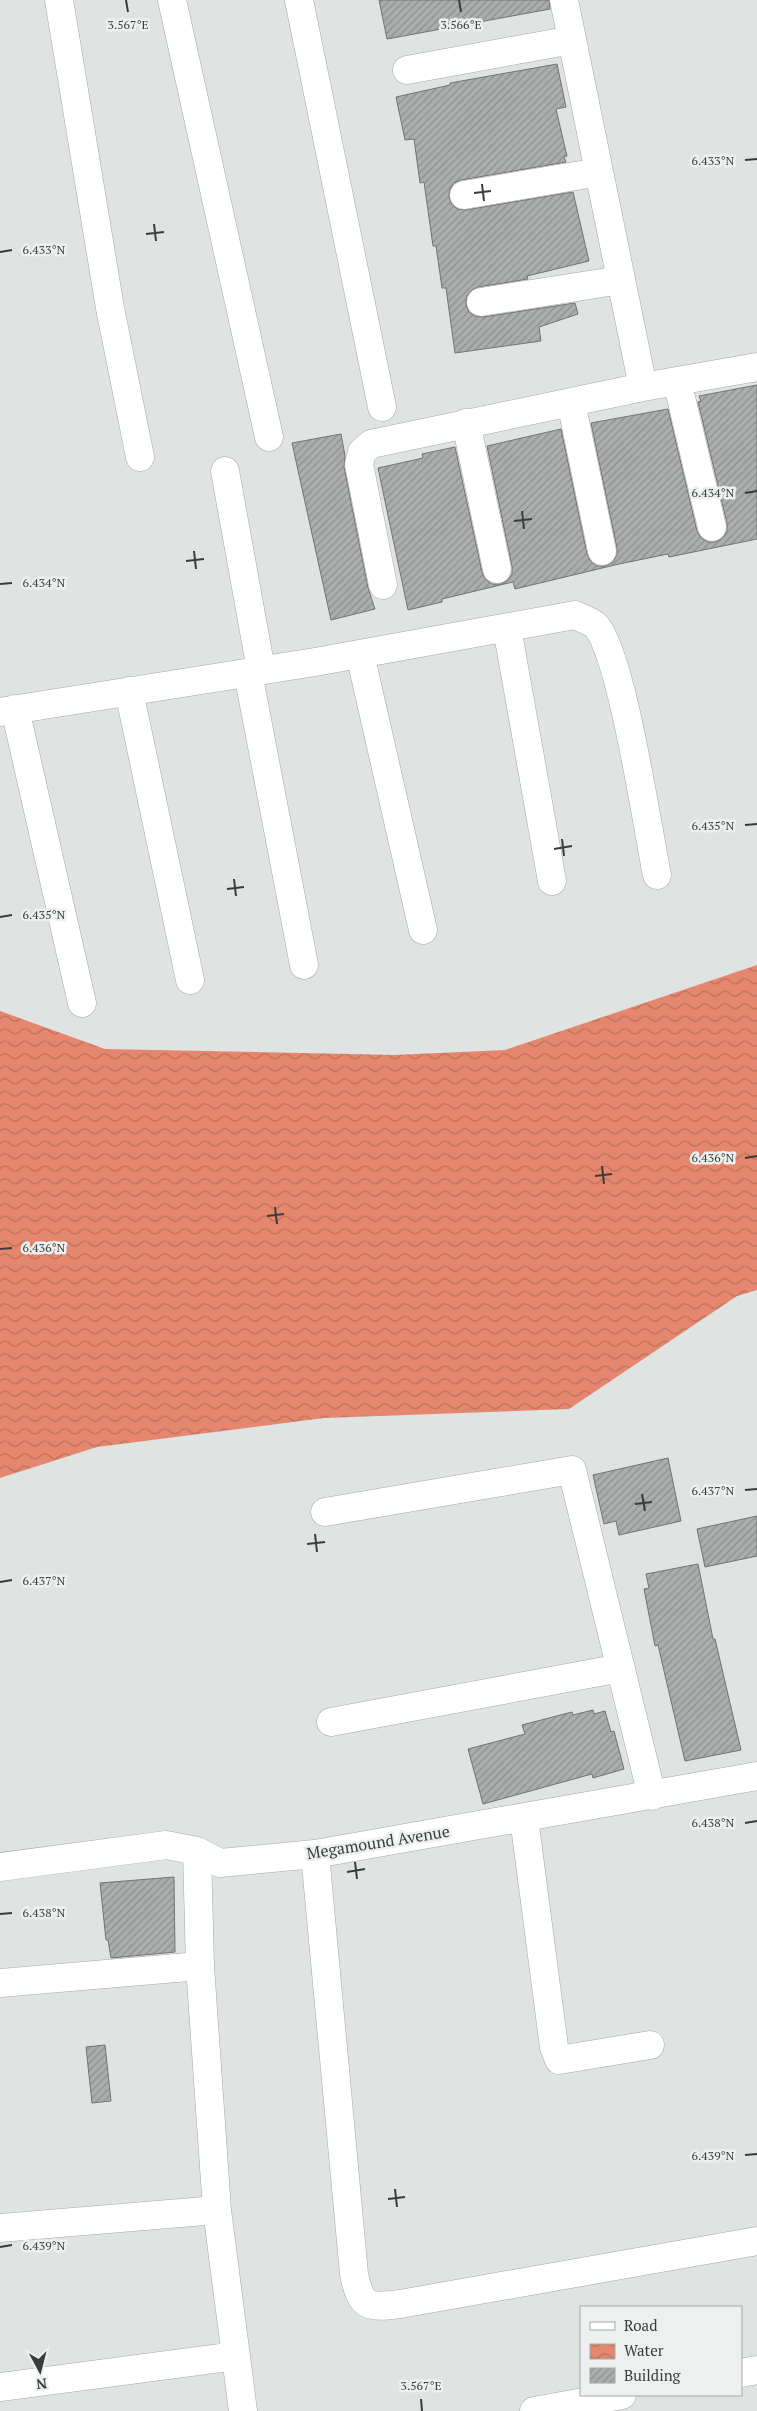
<svg xmlns="http://www.w3.org/2000/svg" width="757" height="2411" font-family="'PT Serif',serif">
	<defs>
		<pattern id="water-waves" width="16" height="10" patternUnits="userSpaceOnUse" patternTransform="scale(1.25)"><rect width="16" height="10" fill="#e5876e"/><path d="M0 5q4-4 8 0t8 0" fill="none" stroke="#bb705c"/></pattern>
		<pattern id="building-hatch" width="6" height="6" patternUnits="userSpaceOnUse" patternTransform="scale(1.25)"><rect width="6" height="6" fill="#abaead"/><path d="M-1 1l2-2M0 6l6-6M5 7l2-2" fill="none" stroke="#8c8f8e"/></pattern>
	</defs>
	<rect width="100%" height="100%" fill="#dfe3e1"/>
	<!-- water -->
	<path fill="url(#water-waves)" d="M757 965V1290L737 1296 569 1409 324 1418 97 1447 0 1478V1011L105 1049 395 1055 505 1050Z"/>
	<!-- building -->
	<path fill="url(#building-hatch)" stroke="#717473" d="M379 0H549L550 9 387 39Z
		M557 64 566 107 556 109 567 156 564 157 566 162 461 180 454 183 450 189 449 197 452 205 458 209 466 210 573 192 589 261 527 276 528 279 478 287 472 290 467 296 466 304 469 312 475 316 483 317 575 303 578 314 539 327 541 341 455 353 446 288H442L436 246H433L424 182 420 183 414 139 405 140 396 97 450 85V83Z
		M757 385V539L669 557 668 554 619 564 515 589 513 582 442 599V602L408 610 378 468 423 458 422 454 455 447 482 572 485 579 492 584H501L508 580 512 574V566L487 446 561 429 587 554 591 562 597 566H605L613 562 617 555V548L591 423 668 409 697 531 701 538 708 542H715L723 538 727 531V523L698 402 701 401 699 396Z
		M341 434 345 456 344 467 368 588 375 609 331 620 292 443Z
		M668 1458 681 1521 619 1535 616 1521 604 1524 593 1475Z
		M757 1516V1556L705 1567 697 1529Z
		M698 1564 713 1639H715L741 1750 685 1761 658 1645 655 1646 644 1589 649 1588 646 1574Z
		M593 1710 594 1714 605 1711 611 1732 614 1731 624 1769 593 1778 592 1774 483 1804 468 1749 525 1734 522 1725 572 1712 573 1715Z
		M174 1877 175 1952 111 1958 108 1940H106L100 1883Z
		M105 2045 111 2101 92 2103 86 2047Z"/>
	<g fill="none" stroke-linecap="round" stroke-linejoin="round">
		<defs>
			<path id="minor" d="M59 0 110 308 140 457
				M172 0 269 437
				M299 0 382 407
				M564 0 643 387 757 367
				M407 70 572 40
				M464 195 599 172
				M481 302 621 280
				M677 381 712 527
				M571 402 602 551
				M466 423 497 569
				M225 471 261 670
				M383 585 359 464 362 452 371 444 643 387
				M507 628 552 881
				M360 654 423 930
				M248 673 304 965
				M129 691 190 980
				M15 709 82 1003
				M0 712 315 662 575 615C581 618 590 621 595 625 621 648 648 832 657 875
				M325 1512 572 1470 652 1796
				M331 1722 621 1668
				M524 1818 554 2047 559 2060 650 2045
				M197 1851 200 1966 217 2210 243 2411
				M315 1854 354 2274C361 2308 368 2308 400 2304L757 2241
				M0 1867 166 1845 197 1851 220 1863 315 1854 757 1776
				M0 1983 200 1966
				M0 2228 217 2210
				M741 2373 757 2370
				M0 2387 236 2356
				M534 2411 622 2395"/>
		</defs>
		<!-- minor casing -->
		<use href="#minor" stroke="#a4a8a6" stroke-width="29"/>
		<!-- minor -->
		<use href="#minor" stroke="#fff" stroke-width="28"/>
	</g>
	<!-- ticks -->
	<path fill="none" stroke="#3a3c3b" stroke-width="2" d="M126 0 128 12M459 0 461 12M745 160 757 159M482 184 484 201M474 193 491 191M154 224 156 241M146 234 164 232M0 252 12 250M745 493 757 491M522 511 524 529M514 521 532 519M194 551 196 569M186 561 204 559M0 584 12 583M745 825 757 824M562 839 564 856M554 849 572 846M234 879 236 896M227 889 244 887M0 917 12 915M745 1158 757 1156M602 1166 604 1184M595 1176 612 1174M275 1207 277 1224M267 1216 284 1214M0 1249 12 1248M745 1490 757 1489M642 1494 645 1511M635 1504 652 1502M315 1534 317 1552M307 1544 325 1542M0 1582 12 1580M745 1823 757 1821M355 1862 357 1879M347 1872 365 1869M0 1914 12 1913M745 2155 757 2154M395 2189 397 2207M388 2199 405 2197M0 2247 12 2245M421 2399 422 2411"/>
	<g text-anchor="middle" stroke-width="5" stroke-linejoin="round" paint-order="stroke">
		<!-- street labels -->
		<g font-size="16" fill="#3a3c3b" stroke="#ecf0ee">
			<text transform="translate(378 1842) rotate(-9)" y="6">Megamound Avenue</text>
		</g>
	</g>
	<g font-size="12" text-anchor="middle" fill="#3a3c3b" stroke="#ecf0ee" stroke-width="5" stroke-linejoin="round" paint-order="stroke">
		<text x="128" y="29">3.567°E</text>
		<text x="461" y="29">3.566°E</text>
		<text x="713" y="165">6.433°N</text>
		<text x="44" y="254">6.433°N</text>
		<text x="713" y="497">6.434°N</text>
		<text x="44" y="587">6.434°N</text>
		<text x="713" y="830">6.435°N</text>
		<text x="44" y="919">6.435°N</text>
		<text x="713" y="1162">6.436°N</text>
		<text x="44" y="1252">6.436°N</text>
		<text x="713" y="1495">6.437°N</text>
		<text x="44" y="1585">6.437°N</text>
		<text x="713" y="1827">6.438°N</text>
		<text x="44" y="1917">6.438°N</text>
		<text x="713" y="2160">6.439°N</text>
		<text x="44" y="2250">6.439°N</text>
		<text x="421" y="2390">3.567°E</text>
	</g>
	<!-- legend -->
	<rect x="580" y="2306" width="162" height="90" fill="#ecf0ee" stroke="#a5a8a6"/>
	<rect x="590" y="2322" width="25" height="8" fill="#ffffff" stroke="#a5a8a6"/>
	<text x="624" y="2331" font-size="15" fill="#3a3c3b">Road</text>
	<rect x="590" y="2344" width="25" height="15" fill="url(#water-waves)" stroke="#a5a8a6"/>
	<text x="624" y="2356" font-size="15" fill="#3a3c3b">Water</text>
	<rect x="590" y="2368" width="25" height="15" fill="url(#building-hatch)" stroke="#a5a8a6"/>
	<text x="624" y="2381" font-size="15" fill="#3a3c3b">Building</text>
	<!-- north arrow -->
	<g transform="translate(40 2371) rotate(173)" stroke="#ecf0ee" stroke-width="4" paint-order="stroke">
	<path d="M0-4L9 19L0 12L-9 19Z" fill="#3a3c3b"/>
	<text y="-8" font-size="14" font-weight="bold" text-anchor="middle" fill="#3a3c3b">N</text>
	</g>
</svg>
